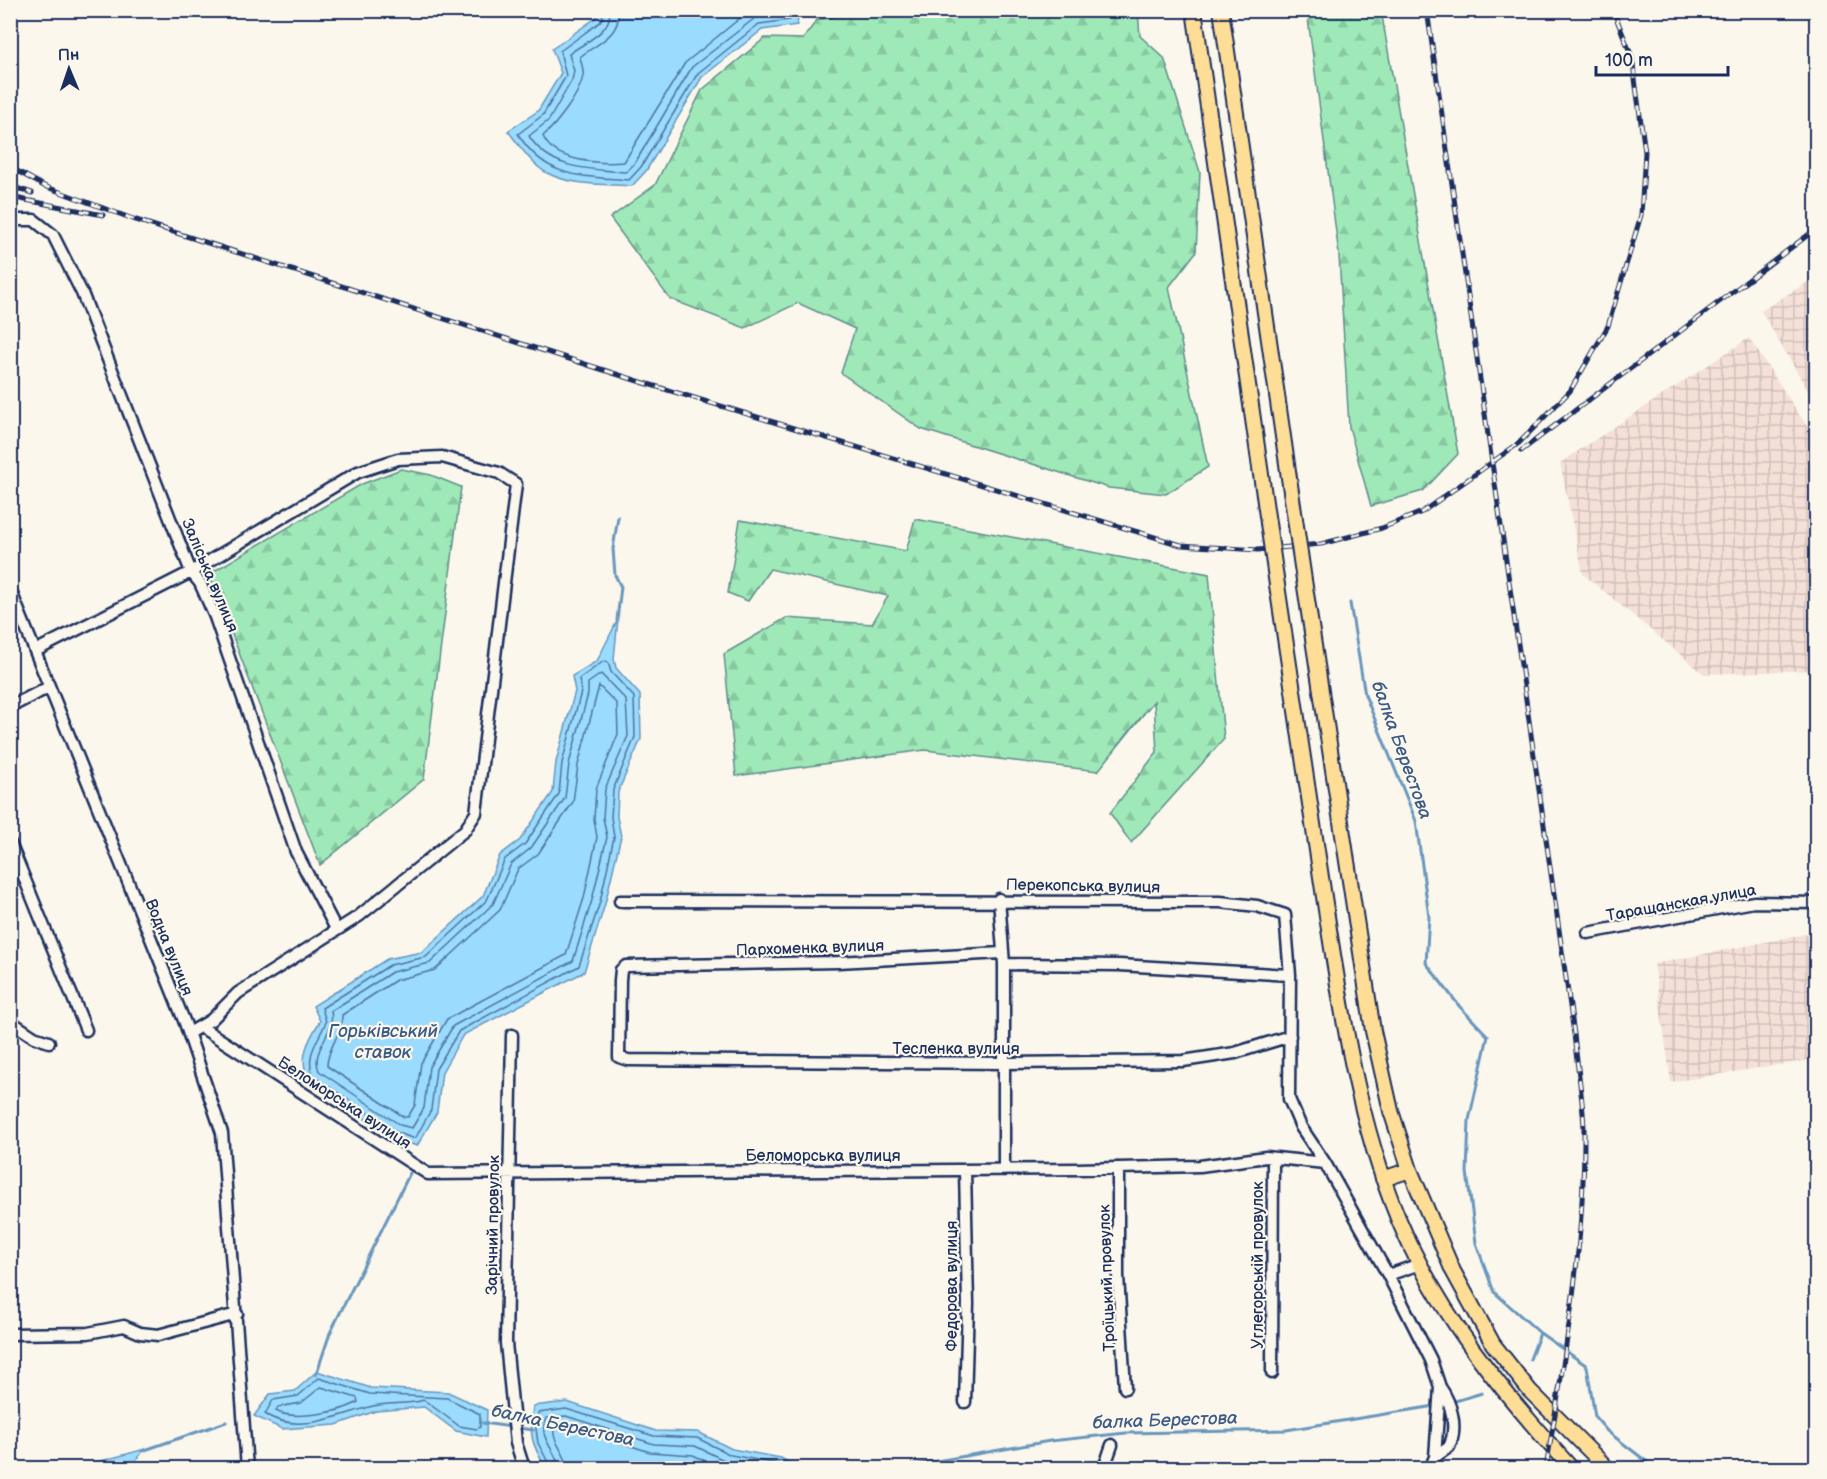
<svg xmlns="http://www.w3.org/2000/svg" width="1827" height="1479" font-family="'Balsamiq Sans',sans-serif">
	<defs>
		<pattern id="industrial-grid" width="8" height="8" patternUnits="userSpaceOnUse" patternTransform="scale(1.5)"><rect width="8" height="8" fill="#f4e0d7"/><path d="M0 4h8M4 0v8" fill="none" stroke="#d1c0bb"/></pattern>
		<pattern id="forest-firs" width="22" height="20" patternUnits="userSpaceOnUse" patternTransform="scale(1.5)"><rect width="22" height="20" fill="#9fe9b8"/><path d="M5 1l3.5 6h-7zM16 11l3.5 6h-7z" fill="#88c8a1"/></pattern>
	</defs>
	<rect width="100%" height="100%" fill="#fbf7ec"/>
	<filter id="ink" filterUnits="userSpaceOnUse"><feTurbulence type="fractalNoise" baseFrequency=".0167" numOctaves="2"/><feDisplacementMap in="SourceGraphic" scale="12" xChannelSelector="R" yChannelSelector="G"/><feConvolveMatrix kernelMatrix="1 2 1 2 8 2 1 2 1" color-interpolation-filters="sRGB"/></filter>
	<g filter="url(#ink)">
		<!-- industrial -->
		<path fill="url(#industrial-grid)" d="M1816 277V404L1761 311Z
			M1749 338 1816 440V670L1704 674 1583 574 1560 463Z
			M1816 932V1059L1671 1082 1654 964Z"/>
		<!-- forest -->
		<path fill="url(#forest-firs)" stroke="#5d8c8b" stroke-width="1.5" d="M866 11H1138L1140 36 1164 58 1200 172 1196 252 1169 287 1208 467 1166 494 1109 488 921 429 841 373 855 329 798 303 745 328 670 299 610 218 655 185 702 90 765 38 803 39 817 20Z
			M1307 11H1379L1382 16 1458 454 1423 491 1371 506 1349 427 1339 255Z
			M401 469 431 475 461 487 424 779 320 865 209 574 362 484Z
			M915 519 1209 574 1224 739 1131 843 1110 813 1157 752 1154 701 1098 771 925 750 736 776 724 654 786 618 872 624 888 596 770 569 748 601 728 593 740 520 906 551Z"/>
		<!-- water -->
		<path fill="#9bdbfd" stroke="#6896bd" stroke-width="1.5" d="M594 11H799L797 25 762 30 702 77 646 171 632 186C605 184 572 186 547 173 532 165 519 145 508 131L538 111 561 73 552 49 597 17Z
			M618 619 614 659 616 668 640 695 641 739 618 792 617 817 621 836 605 904 584 972 463 1035 442 1072 437 1112 417 1146 394 1138 308 1081C299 1057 307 1042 320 1021L313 1006 387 959 422 952 483 896 500 855 520 840 553 792 556 762 575 691 572 676 597 661Z
			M317 1371 371 1388 448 1392 487 1410 486 1437 456 1431 424 1407 376 1411 336 1425 282 1429 254 1416 270 1394 295 1391Z
			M567 1402 656 1431 698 1432 732 1449 781 1458 799 1468H546C531 1443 529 1435 533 1406Z
			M145 1449 129 1468H75Z"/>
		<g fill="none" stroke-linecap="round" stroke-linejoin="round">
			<!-- shore -->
			<path stroke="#4e749e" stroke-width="1.5" d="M600 10 603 17 600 22 560 51 566 76 543 115 518 134C546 179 581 176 629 180L641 167 698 73 759 24 790 20 793 10
				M609 10C614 31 583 43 569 54L574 71 572 80 549 120 529 136C550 170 589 169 626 172L635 163 692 67 755 18 786 10
				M618 10C622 35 596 44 580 57 581 63 584 69 583 76 580 94 557 124 543 136 553 162 600 164 624 162L685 63 750 10
				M604 661 608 662 611 672 634 697 635 737 613 790 611 817 614 837 600 902 579 966 459 1031 436 1069 431 1110 416 1137 412 1138 396 1132 313 1076C305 1055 318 1041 326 1022L322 1008 390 965 426 957 487 900 505 859 525 844 559 794 562 763 581 692 579 679Z
				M601 674 626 700 628 736 605 789 603 818 607 837 592 900 573 961 453 1026 429 1067 424 1108 412 1128 400 1125 319 1071C310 1049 336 1034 331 1011L392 972 430 963 493 904 511 864 531 848 565 798 569 764 588 694V683Z
				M599 686 617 704 618 734 596 789 594 819 597 837 584 898 566 955 447 1019 421 1063 415 1105 408 1117H404L327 1066C327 1047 343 1034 342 1015L396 980 435 970 500 910 518 869 538 854 573 802 578 765Z
				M319 1378 370 1394 447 1398 480 1414V1427L477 1429 459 1426 424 1400C408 1405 389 1402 373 1406 338 1415 298 1435 265 1414L273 1400 298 1396Z
				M321 1387 357 1398 358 1402C342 1412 293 1421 276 1411L278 1407 301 1403Z
				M551 1468 538 1443 536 1429 538 1413 566 1409 654 1436 697 1438 731 1455 779 1464 787 1468
				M559 1468C557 1450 537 1439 546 1418L566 1416 654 1444 695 1446 728 1462 764 1468
				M568 1468C567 1454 549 1439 555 1426L565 1425 650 1452 693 1455 721 1468"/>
			<!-- stream -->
			<path stroke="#6896bd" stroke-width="3" d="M1350 603 1365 695 1416 821 1429 917 1426 963 1460 1007 1488 1036 1469 1120 1467 1172 1476 1243 1494 1292 1540 1333 1587 1366 1595 1417 1607 1431 1655 1468
				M617 620 621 587 615 575 613 549 618 517
				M1530 1359 1540 1333
				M316 1375 330 1333 410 1173
				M1452 1402 1482 1393
				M483 1423 533 1430
				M142 1451 226 1422
				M897 1468 1050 1441 1126 1433 1286 1430 1435 1406"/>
			<defs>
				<path id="minor" d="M10 220H34L53 235 82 293 191 572 200 583 215 617 296 852 336 929
					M10 589 185 1023 222 1133 247 1468
					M35 651 191 572 358 472 398 459 442 457 499 473 516 484 476 813 465 830 359 916 238 993 211 1020 189 1033
					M10 707 49 687
					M10 843 86 1030
					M999 899 1004 964V1170
					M620 901 1220 902 1257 906 1285 915 1290 975 1289 1099 1301 1127 1325 1163
					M1588 933 1754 902 1816 903
					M1002 953 838 962 626 966 621 970 620 980 619 1057 628 1060 1006 1063 1183 1061 1235 1053 1290 1036
					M1004 964 1119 965 1290 975
					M10 1021 34 1037 49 1042
					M201 1027 428 1174 1078 1169 1200 1166 1266 1157 1325 1163 1388 1275 1420 1264
					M512 1035 506 1343 516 1443 524 1468
					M1118 1168V1276L1125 1388
					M1388 1275 1431 1360 1440 1387 1435 1457 1430 1468
					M10 1334 88 1333 124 1326 140 1333 158 1335 237 1314
					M1272 1373 1273 1158
					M965 1402 968 1304 965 1170
					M1435 1457 1449 1447C1458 1428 1452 1404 1440 1387
					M1104 1468 1112 1445"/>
				<path id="major" d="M1194 10 1268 523
					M1221 10 1295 519
					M1304 580 1373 1031 1391 1111 1410 1170 1453 1271 1493 1344 1530 1391 1607 1468
					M1277 585C1293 689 1308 793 1324 897 1341 1006 1356 1116 1398 1218 1438 1314 1502 1392 1571 1468
					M1383 1179 1410 1170"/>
			</defs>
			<!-- minor casing -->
			<use href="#minor" stroke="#1b2f5e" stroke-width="15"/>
			<!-- major casing -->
			<use href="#major" stroke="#1b2f5e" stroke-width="18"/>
			<!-- minor -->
			<use href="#minor" stroke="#fbf7ec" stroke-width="10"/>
			<!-- major -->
			<use href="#major" stroke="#fedd96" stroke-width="14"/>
			<defs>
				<path id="rail" d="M1427 10 1574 1034C1577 1066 1583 1098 1584 1129 1585 1243 1565 1356 1546 1468
					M10 167 44 186 133 219 638 381 1181 545 1258 550 1321 544 1382 528 1422 512 1519 443 1570 391 1608 326 1641 215 1645 152 1632 57 1613 10
					M10 186 32 193
					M10 197 103 215
					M1521 451 1816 229"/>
			</defs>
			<!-- rail casing -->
			<use href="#rail" stroke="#1b2f5e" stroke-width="5"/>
			<!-- rail -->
			<use href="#rail" stroke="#fbf7ec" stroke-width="3" stroke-dasharray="9" stroke-linecap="butt"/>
			<defs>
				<path id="major-bridge" d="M1295 519 1304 580
					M1268 523 1277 585"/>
			</defs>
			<!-- major-bridge casing -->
			<use href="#major-bridge" stroke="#1b2f5e" stroke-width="18" stroke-linecap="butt"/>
			<!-- major-bridge -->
			<use href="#major-bridge" stroke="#fedd96" stroke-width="14"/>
		</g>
	</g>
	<g text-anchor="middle" stroke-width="4.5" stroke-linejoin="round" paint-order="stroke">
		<!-- street labels -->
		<g font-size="16" fill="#1b2f5e" stroke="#fbf7ec">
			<text transform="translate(211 575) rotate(67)" y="6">Заліська вулиця</text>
			<text transform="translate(1083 885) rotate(1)" y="6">Перекопська вулиця</text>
			<text transform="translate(1681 902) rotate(-10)" y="6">Таращанская улица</text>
			<text transform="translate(170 947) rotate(68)" y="6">Водна вулиця</text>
			<text transform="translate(810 947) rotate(-2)" y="6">Пархоменка вулиця</text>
			<text x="956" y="1054">Тесленка вулиця</text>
			<text transform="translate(345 1102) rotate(33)" y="6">Беломорська вулиця</text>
			<text x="823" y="1161">Беломорська вулиця</text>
			<text transform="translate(492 1225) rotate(-89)" y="6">Зарічний провулок</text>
			<text transform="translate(1257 1265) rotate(-90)" y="6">Углегорськiй провулок</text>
			<text transform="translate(1106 1278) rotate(-92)" y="6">Троїцький провулок</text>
			<text transform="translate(951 1286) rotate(-90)" y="6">Федорова вулиця</text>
		</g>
		<!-- water labels -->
		<g font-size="18" font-style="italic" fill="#3b5a86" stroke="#fbf7ec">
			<text transform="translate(1402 750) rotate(70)" y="6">балка Берестова</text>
			<text x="383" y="1037">Горьківський<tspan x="383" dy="21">ставок</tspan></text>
			<text transform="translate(1165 1420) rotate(-2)" y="6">балка Берестова</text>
			<text transform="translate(563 1425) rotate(12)" y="6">балка Берестова</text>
		</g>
	</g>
	<!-- margin -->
	<rect width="1827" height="1479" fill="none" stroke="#fbf7ec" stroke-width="36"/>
	<rect x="18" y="18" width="1791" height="1443" fill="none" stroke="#1b2f5e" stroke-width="2" filter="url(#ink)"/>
	<!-- north arrow -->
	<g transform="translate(69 69) rotate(358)" stroke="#fbf7ec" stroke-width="4.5" paint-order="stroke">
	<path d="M0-4.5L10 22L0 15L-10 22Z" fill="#1b2f5e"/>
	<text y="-9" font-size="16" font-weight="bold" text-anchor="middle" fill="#1b2f5e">Пн</text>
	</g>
	<!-- scale -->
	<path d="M1596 66v9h132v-9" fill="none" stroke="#1b2f5e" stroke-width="3"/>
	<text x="1605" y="66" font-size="18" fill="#1b2f5e" stroke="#fbf7ec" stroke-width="4.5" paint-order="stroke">100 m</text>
</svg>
